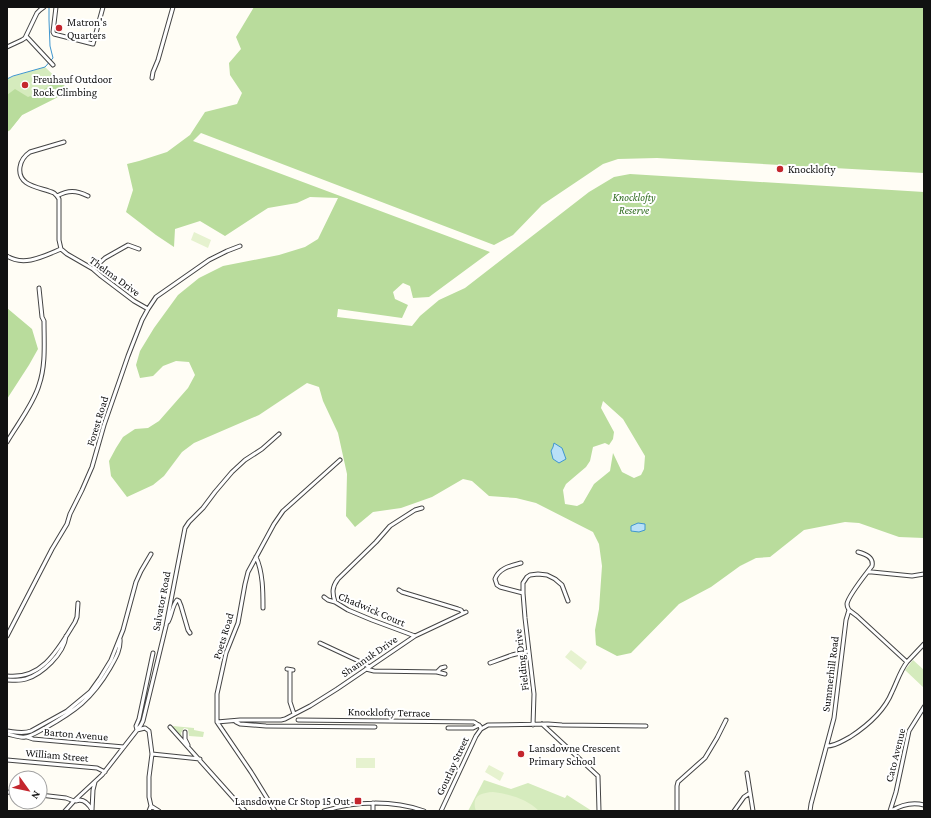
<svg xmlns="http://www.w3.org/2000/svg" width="931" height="818" font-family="'Crimson Pro',serif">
	<rect width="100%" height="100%" fill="#fffdf5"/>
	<!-- green -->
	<path fill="#d5ebbd" d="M45 67 70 91 22 115 10 130 7 132V79L14 76Z
		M913 660 924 670V688L905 670Z
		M173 726 194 728V730L204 732 203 737 189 736 188 729 184 728 181 733 182 739 172 728Z
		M484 780 511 789 528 783 565 798 567 795 592 811H468Z"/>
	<!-- forest -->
	<path fill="#b9dc9c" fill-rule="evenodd" d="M254 7H924V173L657 158 618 159 603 164 542 205 513 235 494 245 201 133 193 141 490 252 429 297 413 298 410 286 403 283 393 292 395 299 408 305 402 318 338 309 337 317 412 326 420 316 439 300 465 288 589 192 614 177 630 174 924 192V538L899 537 859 523 845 522 804 530 770 557 756 558 740 566 711 587 679 604 631 653 617 656 596 645 595 630 599 609 602 566 599 544 593 532 536 503 516 498 489 496 472 481 463 479 432 497 401 508 373 512 355 527 346 516 347 474 338 433 323 401 319 387 307 383 259 415 194 443 182 452 164 476 153 485 127 497 111 476 109 461 116 448 123 437 135 429 148 428 159 421 188 388 195 375 189 362 176 361 163 366 153 376 140 378 136 365 140 351 154 328 178 295 199 278 223 266 279 255 305 247 318 239 338 198 310 197 297 203 268 208 225 236 200 221 175 229 174 247 156 235 126 212 133 190 127 164 139 161 167 152 190 135 205 112 237 104 242 93 230 75 229 63 241 49 236 37ZM603 401 623 419 645 456 644 469 641 475 634 478 622 472 613 453 610 471 594 484 583 503 577 506 565 504 563 490 566 484 586 467 590 461 593 447 605 443 609 445 613 439 614 432 601 408Z
		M53 75 70 91 22 115 10 130 7 132V95L15 89 28 97 40 92 49 86Z
		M7 308 32 329 38 349 29 365 7 399Z"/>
	<!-- pitch -->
	<path fill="#e6f2cf" d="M194 232 211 240 208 248 191 240Z
		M571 650 587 662 581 670 565 657Z
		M356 758H375V768H356Z
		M489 765 504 773 500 781 485 772Z
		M493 792C510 794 527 799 539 811H476C471 796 480 793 493 792Z"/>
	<!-- water -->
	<path fill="#b9e0f7" stroke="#3f96cf" d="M554 443 562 448 566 459 559 463 553 459 551 451 553 447Z
		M638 523 645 524V530L639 532 631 531V526Z"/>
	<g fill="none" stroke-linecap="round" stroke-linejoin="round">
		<!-- stream -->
		<path stroke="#3f96cf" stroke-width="1" d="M7 79 13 76 45 67 53 58 50 46 49 20V7"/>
		<defs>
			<path id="minor" d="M56 7 53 32 54 34 93 44 103 7
				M26 36 53 65
				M7 47 22 40 25 38 37 13 40 10 44 7
				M152 78 153 72 158 60 173 7
				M57 196C68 190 76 190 88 196
				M61 249 59 240V199L57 196 54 193C41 187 17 187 20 167 21 160 24 156 30 152L64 142
				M7 256C24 267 44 256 61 249L67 254 93 269 101 276 134 301 148 309
				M93 269 105 258 128 245 139 249
				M7 442C17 425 34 403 39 385 46 365 44 342 44 321L42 317 39 288
				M256 557C263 572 263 592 263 608
				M521 563C510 566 499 568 495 579L497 585 500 587 523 593
				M868 572H872L912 576 924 574
				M399 590 402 592 458 609 461 610 463 613
				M324 597 328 600 335 602 348 610 372 620 415 636
				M335 602C332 593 332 587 338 579L376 542 390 526 415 510 422 508
				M168 622C172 615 172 606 177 600L179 601 181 606 188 630 190 633
				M7 636 52 549 67 524 70 514 82 490 92 467 104 425 119 382 128 356 142 320 148 309 156 297 209 260 227 251 240 246
				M320 643 365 664 369 667
				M907 662 924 644
				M490 663 512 655 528 651
				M287 669 293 670
				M366 669 374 671 437 672 445 674
				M290 670V702L294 714
				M437 672 441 668 445 667
				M7 676C43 680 59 648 75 622L77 617 78 603
				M7 680C14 680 20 681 26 679 42 674 64 654 66 636
				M298 720 474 722 480 726 481 729 488 725 548 724 562 725 646 726
				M217 722 240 720H281L285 719 310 706 337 689 415 636 466 612
				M236 722 240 724 266 726 375 727
				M542 724 598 776 599 811
				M533 725 534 694 525 618 523 593V583L527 577 530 575 538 574 547 575 555 579 562 585 568 601
				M170 727 245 811
				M448 728H473L479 725
				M137 730 145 728 149 731 152 754 149 777V797L151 806 149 811
				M137 730 136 726 139 719 153 653
				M7 731C16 732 23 734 31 731L67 711 90 692 100 678 111 660 123 630 136 582 141 571 151 554
				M185 732V739L188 745
				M7 734C13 735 20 738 25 737 32 736 39 731 45 728 75 711 92 699 110 668 115 659 121 650 120 639
				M27 737 33 739 124 747
				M827 746C836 746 842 741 850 737 867 726 884 712 892 692 897 682 900 671 907 662L857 616 849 610
				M152 754 200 759
				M7 760 97 768 105 772
				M747 773 753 811
				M7 792 16 793
				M40 795 66 798 74 801
				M76 801C83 798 88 803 92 810
				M151 806 159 811
				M92 810 93 790 95 782
				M65 811 74 801 102 775 141 725 143 721 166 626 185 528 189 522 203 508 215 492 232 472 245 460 262 449 279 434
				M275 811 251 772 217 722V694L226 653 238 623 245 584 248 572 274 524 283 511 340 460
				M324 811C356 801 392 800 424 811
				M373 811V803
				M441 811 476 736 481 729
				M677 811V786L678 782 705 758 717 738 726 720
				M734 811 744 797 750 793
				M810 811 811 804 834 718 846 620 849 610C848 608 847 607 847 604 848 596 866 574 872 566 874 557 865 554 858 552
				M890 811 896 792 909 731 924 707
				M891 811C901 805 913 802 924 805"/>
		</defs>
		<!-- minor casing -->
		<use href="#minor" stroke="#444" stroke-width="5"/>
		<!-- minor -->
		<use href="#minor" stroke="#fff" stroke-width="3"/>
	</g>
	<!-- markers -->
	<g fill="#c4262e" stroke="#fff" stroke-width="1.5">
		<circle cx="59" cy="28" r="4"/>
		<circle cx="25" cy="85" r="4"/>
		<circle cx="780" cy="169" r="4"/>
		<circle cx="521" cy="754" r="4"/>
		<rect x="354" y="797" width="8" height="8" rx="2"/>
	</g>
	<g text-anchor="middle" stroke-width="4" stroke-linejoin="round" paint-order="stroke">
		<!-- poi labels -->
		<g font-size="11" fill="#111" stroke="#fff" text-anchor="start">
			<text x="67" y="26">Matron's<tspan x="67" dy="13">Quarters</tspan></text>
			<text x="33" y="83">Freuhauf Outdoor<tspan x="33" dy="13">Rock Climbing</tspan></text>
			<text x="788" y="173">Knocklofty</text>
			<text x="529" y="752">Lansdowne Crescent<tspan x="529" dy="13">Primary School</tspan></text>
			<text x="350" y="805" text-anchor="end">Lansdowne Cr Stop 15 Out</text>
		</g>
		<!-- park labels -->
		<g font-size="11" font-style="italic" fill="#2f6b1f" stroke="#fff">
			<text x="634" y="201">Knocklofty<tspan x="634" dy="13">Reserve</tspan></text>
		</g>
		<!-- street labels -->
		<g font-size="11" fill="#111" stroke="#fff">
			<text transform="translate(115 276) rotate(36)" y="4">Thelma Drive</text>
			<text transform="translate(97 421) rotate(-73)" y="4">Forest Road</text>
			<text transform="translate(161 601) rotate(-79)" y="4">Salvator Road</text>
			<text transform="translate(372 609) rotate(23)" y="4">Chadwick Court</text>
			<text transform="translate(223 636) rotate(-73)" y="4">Poets Road</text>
			<text transform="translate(369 656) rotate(-34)" y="4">Shannuk Drive</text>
			<text transform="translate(521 660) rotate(-97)" y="4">Fielding Drive</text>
			<text transform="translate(830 674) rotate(-83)" y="4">Summerhill Road</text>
			<text transform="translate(389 712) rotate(1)" y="4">Knocklofty Terrace</text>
			<text transform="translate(76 734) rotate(5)" y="4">Barton Avenue</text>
			<text transform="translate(57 755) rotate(5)" y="4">William Street</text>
			<text transform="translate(895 755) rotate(-76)" y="4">Cato Avenue</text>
			<text transform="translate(452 766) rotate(-65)" y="4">Gourlay Street</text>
		</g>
	</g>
	<!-- border -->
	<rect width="931" height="818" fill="none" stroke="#111111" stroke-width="16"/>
	<!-- north arrow -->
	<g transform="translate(28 790) rotate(123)"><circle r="19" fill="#ffffff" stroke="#a0a0a0"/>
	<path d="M0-3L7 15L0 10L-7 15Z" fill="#c4262e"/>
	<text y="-6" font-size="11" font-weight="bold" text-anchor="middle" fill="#111111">N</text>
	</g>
</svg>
